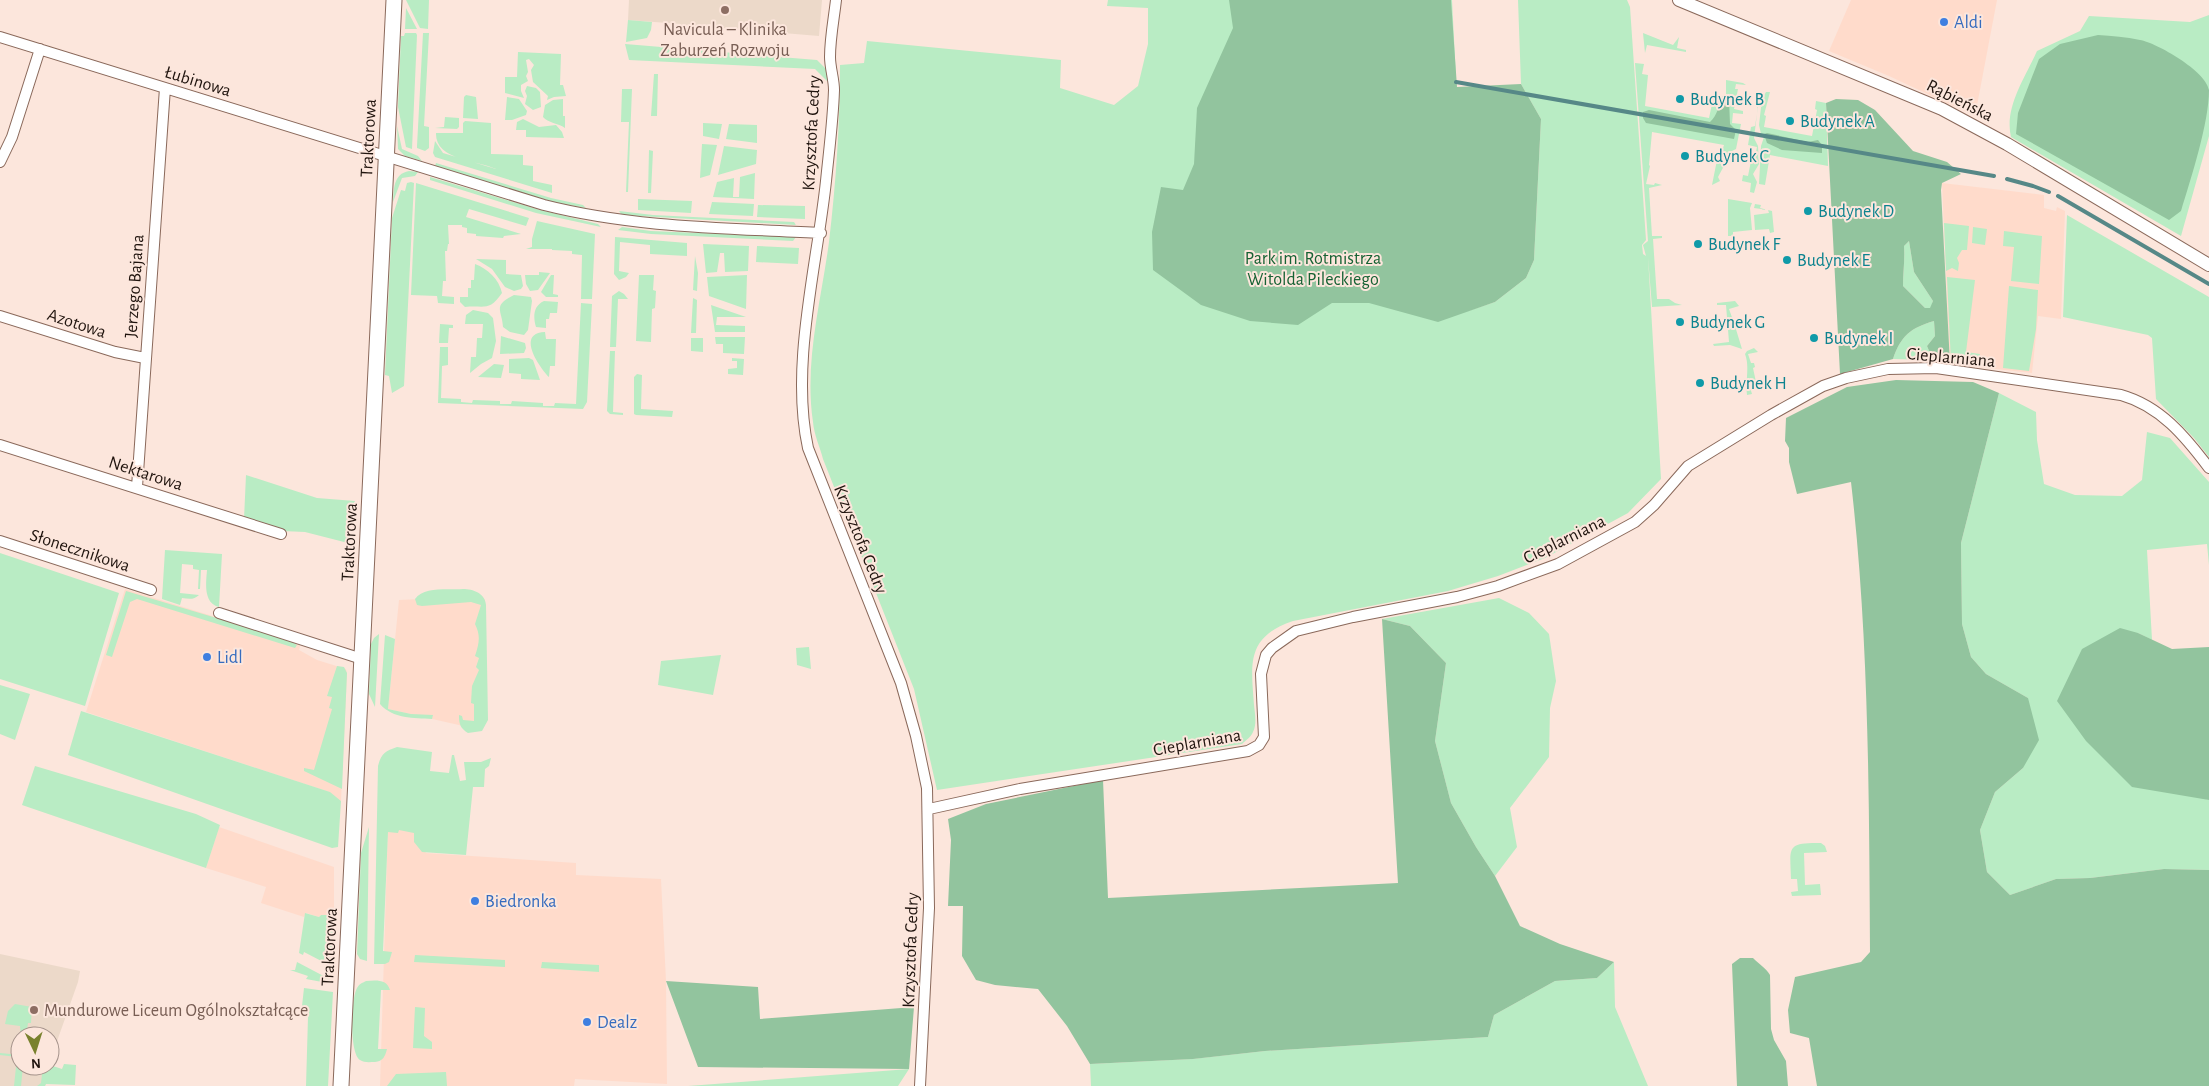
<svg xmlns="http://www.w3.org/2000/svg" width="2209" height="1086" font-family="'Alegreya Sans',sans-serif">
	<rect width="100%" height="100%" fill="#fce6dc"/>
	<!-- built -->
	<path fill="#ffdbcb" d="M1851 0H1997L1975 116 1889 76 1829 51Z
		M1942 183 2044 195V208L2056 211 2057 207 2065 211 2061 319 2038 316 2032 373 1950 364Z
		M125 589 287 639 300 646 299 650 317 660 346 669 347 673 341 801 329 792 86 712Z
		M482 596 485 600 481 730 388 709 399 600Z
		M388 826 415 832 426 853 576 863V875L661 879 666 981 667 1084 575 1079 574 1086H380Z
		M219 827 334 867V915H321L319 917 306 913 304 917 261 903 266 887 206 868Z"/>
	<!-- education -->
	<path fill="#ecd9c9" d="M629 0H822L819 36 686 25 685 33H681V24L628 20Z
		M0 954 80 971 78 982 50 1061V1036H20V1066H48L45 1086H0Z"/>
	<!-- green -->
	<path fill="#b9ecc4" d="M406 0H429L428 29 420 28Z
		M1108 0H1452L1468 311 1495 302 1526 278 1534 260 1541 119 1521 84 1518 0H1627L1630 7 1646 240 1642 245 1643 254 1646 256 1643 245 1648 241 1635 63 1644 64 1642 74 1648 75 1645 106 1709 118 1714 95 1723 96 1726 95V80L1743 83 1746 85 1736 84 1735 89H1738L1734 109 1743 111V114L1733 113 1732 123 1741 124 1736 149 1732 151 1718 177 1720 181 1712 185 1717 160H1719L1724 145 1652 132 1649 165 1650 166 1646 184 1654 185 1655 183 1662 185 1649 188 1652 236H1662V238L1653 239 1657 299H1669L1675 303 1682 305 1652 307 1648 257 1661 479 1628 513 1545 558 1498 576 1448 591 1293 621C1246 637 1251 663 1254 705 1255 714 1257 724 1253 732 1251 737 1246 740 1242 744L937 790 914 689 823 459C820 447 814 435 813 422 804 362 821 302 829 242 836 183 840 124 840 65L864 63 867 41 1061 60 1060 88 1114 105 1138 86 1148 44V8L1107 6Z
		M406 8 417 29H405Z
		M2209 15V136L2181 236 2011 137C2004 107 2025 78 2037 51L2080 31 2089 16 2190 22Z
		M628 20 652 22 651 30 647 38 626 42Z
		M405 33H416L417 35 412 149 406 147 398 107 401 36H404Z
		M423 33H429L424 126 429 127V148L425 151 417 148V146Z
		M1643 33 1673 45 1679 37 1677 48 1686 50V52L1647 45 1645 53Z
		M625 44 817 60 827 70 829 79 827 81 815 69 629 60Z
		M518 52 561 54 560 85H563L566 96 554 97 547 100 548 96 533 82 531 70 534 65 529 59 526 60 528 72 526 76 528 81 521 85V91L524 98 505 93V77H517Z
		M654 74H658L657 116H651Z
		M527 86 536 88 540 92 541 107 533 110 525 104 527 96 525 91Z
		M622 89H632L628 192H626L629 122H621Z
		M1766 92H1770L1764 115 1766 116 1764 127 1812 136 1817 110 1815 109 1816 101 1826 103 1828 166 1770 155 1765 185 1759 184 1761 146 1764 137 1761 134 1759 125 1762 99Z
		M466 95 476 97 478 119 463 118 464 97Z
		M507 97 519 99 527 111 526 115 512 120H505Z
		M1757 97 1759 98 1754 138 1758 146 1759 164 1753 174 1757 182 1754 193 1750 192 1751 183 1742 181 1743 175 1748 176 1751 161H1754L1755 152H1756L1757 147 1748 145 1751 127 1755 126 1758 108 1755 105Z
		M563 99V116H565V128C558 123 548 123 543 117L545 105 553 100Z
		M445 117 459 118V127L457 129 435 128 444 127Z
		M523 119 539 127 556 125 562 132 564 138 526 137V130H516L517 122Z
		M465 121 491 123V154L523 155V165L533 166V181L552 185V193L435 157 433 153 435 141 443 153 496 169C477 160 435 160 436 133H463V123Z
		M703 123 722 124 719 139 703 136Z
		M729 124 757 125V143L726 139Z
		M397 126 402 149 418 156 422 161 405 156 398 149Z
		M702 144 717 145 710 175 700 178Z
		M724 146 757 150 756 164 718 175Z
		M649 150 653 151 651 193H648Z
		M436 163 551 198 583 205 586 208 553 202 437 167 435 166Z
		M409 171 418 172 415 176 402 178 393 202C394 189 393 174 409 171Z
		M755 173 754 199 713 197 717 182 734 178 733 197H739L740 177Z
		M430 177 540 210 598 224 601 227 536 213 430 180Z
		M411 182 414 183 404 386 392 393 389 376 385 375 392 218 401 190 405 191 407 183Z
		M416 183 529 218 526 226 469 209 466 217 521 234 504 236 503 238 476 236V234L467 233V228L462 227V225H448L449 244H448L447 251H445L446 281H443L442 296 454 297V304L438 303 437 296 411 295Z
		M638 199 692 201 691 213 638 210Z
		M1728 199 1752 203 1750 208 1752 230 1733 232V236H1728Z
		M712 202 754 204 753 216 709 214Z
		M1755 204 1761 205 1760 208 1772 211 1774 232 1770 233 1769 229 1755 230 1754 215 1769 213 1768 210 1754 208Z
		M758 205 805 206V219L757 217Z
		M619 211 653 215 794 222 796 225 622 215Z
		M2067 215 2209 297V457L2194 438 2156 399 2152 338 2148 335 2063 317Z
		M537 221 595 234 592 299H581L582 255 572 254V251L552 250V249H526L532 247V239Z
		M1944 223 1969 226 1967 250H1962L1957 258 1959 263 1958 271 1952 268 1946 271Z
		M622 227 651 231 796 237 793 241 651 234 618 230Z
		M1973 227 1987 229 1985 245 1972 243Z
		M2004 231 2042 236 2039 284 2011 281 2014 247 2003 246Z
		M615 237 687 243V256L650 254V245L620 242 619 271 629 273 626 277 619 280 614 274Z
		M1909 241 1914 272 1933 301 1931 308H1925L1903 286C1903 272 1905 260 1904 246Z
		M703 244 749 246 748 271 725 272 724 253H720L717 272 706 273Z
		M757 246 799 248 798 264 756 262Z
		M695 256 698 273 697 291 693 290Z
		M476 259 506 260V274L521 275 523 286 521 289 514 291 505 287 492 269Z
		M475 264C488 269 499 279 502 293 489 312 485 305 465 307L460 302V297H468V288H471V280H474Z
		M539 272 550 273 538 290 530 291 526 284 525 275H539Z
		M551 275H554L553 294 558 295V297H546L541 292Z
		M639 275H654L653 290 656 291 655 308 652 309 651 342 636 341Z
		M747 275 746 309 709 296 707 277Z
		M1947 277 1975 280 1966 352 1980 354 1979 363H1975V366L1951 363Z
		M2009 286 2038 290 2036 329 2029 371 2003 368Z
		M619 291 624 294 628 299H618L616 347H610L612 296Z
		M514 295 531 297 532 301 528 330 524 335 510 332 503 327C502 310 492 306 514 295Z
		M693 298 697 300 696 333H691Z
		M544 301 558 302 557 313H550L549 319H546V328L536 327C533 317 533 306 544 301Z
		M1735 301 1739 306 1729 309 1734 323 1743 320 1744 323 1735 326 1742 349 1730 345 1714 346 1713 344 1729 342 1726 305H1717V303Z
		M581 303 592 304 587 402 583 409 438 403 440 347H448V365L442 366 441 398 461 399V402L472 403 473 400 500 401V404H511L512 401 543 403V406H554L555 403 576 404Z
		M711 305 746 317H717L716 325 745 326V332H715Z
		M473 310 488 313 493 318 496 341 492 358 481 364 470 373 471 357H476L477 338H482L483 324H465L466 315Z
		M1934 321 1935 336 1927 346 1933 360 1893 359C1901 336 1910 328 1934 321Z
		M440 324 453 325V328H449L448 343H439Z
		M545 332 546 339H556L555 366H550L549 377C540 368 515 333 545 332Z
		M501 336 525 343 526 348 524 353 500 354Z
		M715 337H745L744 354 723 353V344H716Z
		M691 338H703V352L691 351Z
		M1754 348 1758 352 1748 354 1751 363H1754L1755 367 1753 368 1756 382 1749 384 1752 394 1747 395C1745 381 1750 367 1745 354L1747 351Z
		M610 351H615L613 412 623 413V415L610 414 607 411Z
		M529 358 533 360 540 380 521 379V374L509 373V359Z
		M732 358 744 359 743 375 728 374V369L737 368V361H732Z
		M494 364 504 365 501 378 478 377Z
		M637 374 642 375 641 409 673 411 672 417 636 415 634 414V377Z
		M1999 393 2036 412 2037 440 2044 484 2075 495 2122 496 2142 480 2147 432 2170 438 2209 482V565L2207 544 2147 550 2152 640 2138 633 2196 796 2209 800V870L2164 869 2090 878 2056 879 2010 895 1987 872 1980 830 1995 792 2023 768 2028 698 1986 674 1971 657 1962 624 1961 543Z
		M246 475 317 498 355 501 349 518 348 543 305 532 282 531 244 519Z
		M165 550 222 554 219 607C203 603 206 583 207 570H201L200 589H198L199 570 193 569V565L182 564 180 593 199 595C194 600 189 599 182 598L180 605 162 599Z
		M0 553 119 593 85 706 0 679Z
		M463 589C473 589 485 593 486 605L488 720 482 731 468 733C460 728 459 724 459 715L462 716 463 720 474 721V704L471 703 472 686 479 670 476 667 479 658 475 656C479 644 481 636 475 624L481 605 471 602 422 606 417 605 415 599C424 586 448 590 463 589Z
		M126 591 287 639 297 645 295 648 137 599 130 602 112 657 106 655Z
		M1499 598 1529 613 1549 634 1556 681 1550 708 1549 757 1510 808 1517 847 1495 876 1476 847 1451 803 1435 741 1446 663 1410 626 1382 619Z
		M379 634 375 707 369 694 371 644 374 638Z
		M385 635 395 639 388 709 411 714 433 715 432 719C414 718 393 719 380 704Z
		M809 647 811 669 797 665 796 648Z
		M721 655 713 695 658 685 661 661Z
		M337 666 344 667 347 673 342 789 304 771V768L314 770 332 709 329 708 332 697 327 696Z
		M0 685 30 694 15 740 0 734Z
		M81 711 330 792 341 801 338 847 332 848 68 755Z
		M397 747 432 752 430 771 449 773 452 755H454L460 781 466 780 464 762H481L491 758 489 766 485 769 484 787H473L466 855 422 852 414 842V833L399 830 398 833 388 832 383 951 392 952 389 962 385 964H374L378 766C381 754 385 751 397 747Z
		M35 766 196 814 220 825 206 868 22 805Z
		M369 827 367 961 360 959 357 954 361 853Z
		M1821 843 1825 846 1827 852 1804 853 1805 885 1820 884 1821 895 1792 896 1791 892 1798 891 1797 879H1791C1790 846 1786 843 1821 843Z
		M305 913 319 917 321 915H334L331 966 304 952 303 955 299 953Z
		M415 955 505 960V967L414 962Z
		M297 962 333 981V984L306 979 308 976 290 970H295Z
		M542 962 599 965V972L541 968Z
		M1614 962 1615 1007 1648 1086H1091L1090 1064 1192 1059 1265 1051 1488 1037 1494 1015 1555 981 1597 978Z
		M366 981C376 980 387 979 390 990H381L378 1049H387C385 1057 383 1061 375 1062 370 1062 364 1063 360 1060 349 1053 351 998 357 988 359 984 362 983 366 981Z
		M304 988 333 992 328 1086H306L308 1017 301 1015Z
		M15 1004 32 1007 31 1023H28L26 1036H21L20 1026 5 1024 8 1011Z
		M415 1007 425 1008 424 1036 432 1042V1049L413 1048Z
		M0 1053 20 1055V1066H23L21 1086H14L17 1057 0 1055Z
		M64 1064 76 1065 75 1085 46 1084 45 1086H37L41 1083 43 1066 50 1065 62 1069Z
		M909 1069 898 1086H688Z
		M446 1072 447 1086H387L396 1074Z"/>
	<!-- forest -->
	<path fill="#92c49e" fill-rule="evenodd" d="M1229 0H1451L1457 87 1521 84 1541 119 1534 260 1526 278 1495 302 1438 322 1369 303H1332L1298 325 1250 321 1201 305 1153 270 1152 232 1161 187 1183 190 1194 164 1197 108 1233 28Z
		M2098 35C2112 36 2126 37 2140 40 2157 43 2206 71 2209 90 2209 123 2191 178 2181 211L2169 220 2016 134 2018 113 2039 59 2060 44Z
		M1725 99H1729L1730 124 1736 130 1734 139 1646 123 1643 118V112L1649 110 1710 122C1718 115 1717 106 1725 99Z
		M1836 99 1858 100 1875 110 1913 151 1947 162 1961 174 1942 183 1941 190 1950 364 1933 360 1927 346 1935 336 1934 321C1910 328 1901 336 1893 359L1840 374 1826 103ZM1909 241 1914 272 1933 301 1930 308H1925L1903 286C1903 272 1905 260 1904 246Z
		M1767 133 1808 142 1818 140 1822 145V153L1782 150 1767 143 1764 134Z
		M1896 380 1973 382 1999 393 1961 543 1962 624 1971 657 1986 674 2028 698 2039 740 2023 768 1995 792 1980 830 1987 872 2010 895 2056 879 2090 878 2164 869 2209 870V1086H1817L1809 1038 1790 1033 1788 1010 1795 977 1861 962 1870 952C1869 795 1869 637 1851 482L1797 494 1789 462V448L1785 441 1786 418 1847 387Z
		M1382 619 1410 626 1446 663 1435 741 1451 803 1476 847 1495 876 1520 926 1560 944 1614 962 1597 978 1555 981 1494 1015 1488 1037 1265 1051 1193 1059 1090 1064 1067 1026 1038 989 995 985 976 980 962 956 963 906H948L951 840 948 819 986 804 1103 780 1108 898 1398 883Z
		M2120 628 2138 633 2172 649 2209 647V800L2132 787 2086 741 2057 701 2082 649Z
		M1740 958H1753C1759 964 1766 968 1770 975L1771 1029 1774 1040 1786 1061 1788 1086H1737L1732 964Z
		M666 981 758 987 760 1019 914 1007 909 1069 698 1067Z"/>
	<g fill="none" stroke-linecap="round" stroke-linejoin="round">
		<!-- stream -->
		<path stroke="#568887" stroke-width="4" d="M1456 82 1994 176
			M2007 179 2033 186 2049 192
			M2058 196 2209 284"/>
		<defs>
			<path id="minor" d="M836 0C834 18 830 38 830 57 830 68 834 79 834 90 833 121 829 151 826 181 817 266 790 365 808 448L901 683 916 736 927 788 929 908 920 1086
				M0 37 544 205C635 228 727 228 821 233
				M0 162 12 137 40 49
				M0 316 115 352 145 358
				M0 445 281 534
				M137 487 165 88
				M0 541 151 590
				M219 613 362 659
				M929 809 1020 789 1248 751 1259 745 1264 737 1261 674 1266 655 1272 648 1296 631 1353 617 1457 597 1498 586 1558 564 1635 522 1654 505 1688 466 1771 415 1823 386 1846 378 1888 369 1936 368 2121 395C2160 406 2185 436 2209 468"/>
			<path id="tertiary" d="M1679 0 1942 109 2007 144 2209 265"/>
			<path id="secondary" d="M341 1086 394 0"/>
		</defs>
		<!-- minor casing -->
		<use href="#minor" stroke="#8a695b" stroke-width="12"/>
		<!-- tertiary casing -->
		<use href="#tertiary" stroke="#8a695b" stroke-width="14"/>
		<!-- secondary casing -->
		<use href="#secondary" stroke="#8a695b" stroke-width="17"/>
		<!-- minor -->
		<use href="#minor" stroke="#fff" stroke-width="10"/>
		<!-- tertiary -->
		<use href="#tertiary" stroke="#fff" stroke-width="12"/>
		<!-- secondary -->
		<use href="#secondary" stroke="#fff" stroke-width="15"/>
	</g>
	<!-- markers -->
	<g fill="#8d6e63" stroke="#fce6dc" stroke-width="2">
		<circle cx="725" cy="10" r="5"/>
		<circle cx="34" cy="1010" r="5"/>
	</g>
	<g fill="#3f7fe0" stroke="#fce6dc" stroke-width="2">
		<circle cx="1944" cy="22" r="5"/>
		<circle cx="207" cy="657" r="5"/>
		<circle cx="475" cy="901" r="5"/>
		<circle cx="587" cy="1022" r="5"/>
	</g>
	<g fill="#0f9aa8" stroke="#fce6dc" stroke-width="2">
		<circle cx="1680" cy="99" r="5"/>
		<circle cx="1790" cy="121" r="5"/>
		<circle cx="1685" cy="156" r="5"/>
		<circle cx="1808" cy="211" r="5"/>
		<circle cx="1698" cy="244" r="5"/>
		<circle cx="1787" cy="260" r="5"/>
		<circle cx="1680" cy="322" r="5"/>
		<circle cx="1814" cy="338" r="5"/>
		<circle cx="1700" cy="383" r="5"/>
	</g>
	<g text-anchor="middle" stroke-width="4" stroke-linejoin="round" paint-order="stroke">
		<!-- shop labels -->
		<g font-size="18" fill="#366cbe" stroke="#fce6dc" text-anchor="start">
			<text x="1954" y="28">Aldi</text>
			<text x="217" y="663">Lidl</text>
			<text x="485" y="907">Biedronka</text>
			<text x="597" y="1028">Dealz</text>
		</g>
		<!-- education labels -->
		<g font-size="18" fill="#785e54" stroke="#fce6dc">
			<text x="725" y="35">Navicula – Klinika<tspan x="725" dy="21">Zaburzeń Rozwoju</tspan></text>
			<text x="44" y="1016" text-anchor="start">Mundurowe Liceum Ogólnokształcące</text>
		</g>
		<!-- street labels -->
		<g font-size="18" fill="#20140e" stroke="#fce6dc">
			<text transform="translate(198 81) rotate(17)" y="6">Łubinowa</text>
			<text transform="translate(1960 100) rotate(27)" y="6">Rąbieńska</text>
			<text transform="translate(811 133) rotate(-87)" y="6">Krzysztofa Cedry</text>
			<text transform="translate(368 138) rotate(-87)" y="6">Traktorowa</text>
			<text transform="translate(134 286) rotate(-86)" y="6">Jerzego Bajana</text>
			<text transform="translate(77 323) rotate(18)" y="6">Azotowa</text>
			<text transform="translate(1951 357) rotate(5)" y="6">Cieplarniana</text>
			<text transform="translate(146 473) rotate(18)" y="6">Nektarowa</text>
			<text transform="translate(861 539) rotate(68)" y="6">Krzysztofa Cedry</text>
			<text transform="translate(1564 539) rotate(-26)" y="6">Cieplarniana</text>
			<text transform="translate(349 542) rotate(-87)" y="6">Traktorowa</text>
			<text transform="translate(80 550) rotate(18)" y="6">Słonecznikowa</text>
			<text transform="translate(1197 742) rotate(-10)" y="6">Cieplarniana</text>
			<text transform="translate(329 947) rotate(-87)" y="6">Traktorowa</text>
			<text transform="translate(910 950) rotate(-88)" y="6">Krzysztofa Cedry</text>
		</g>
		<!-- culture labels -->
		<g font-size="18" fill="#0d838f" stroke="#fce6dc" text-anchor="start">
			<text x="1690" y="105">Budynek B</text>
			<text x="1800" y="127">Budynek A</text>
			<text x="1695" y="162">Budynek C</text>
			<text x="1818" y="217">Budynek D</text>
			<text x="1708" y="250">Budynek F</text>
			<text x="1797" y="266">Budynek E</text>
			<text x="1690" y="328">Budynek G</text>
			<text x="1824" y="344">Budynek I</text>
			<text x="1710" y="389">Budynek H</text>
		</g>
		<!-- park labels -->
		<g font-size="18" fill="#166233" stroke="#fce6dc">
			<text x="1313" y="264">Park im. Rotmistrza<tspan x="1313" dy="21">Witolda Pileckiego</tspan></text>
		</g>
	</g>
	<!-- north arrow -->
	<g transform="translate(35 1051) rotate(176)"><circle r="24" fill="#fce6dc" stroke="#a4928a"/>
	<path d="M0-4L9 19L0 12L-9 19Z" fill="#79812d"/>
	<text y="-8" font-size="14" font-weight="bold" text-anchor="middle" fill="#20140e">N</text>
	</g>
</svg>
